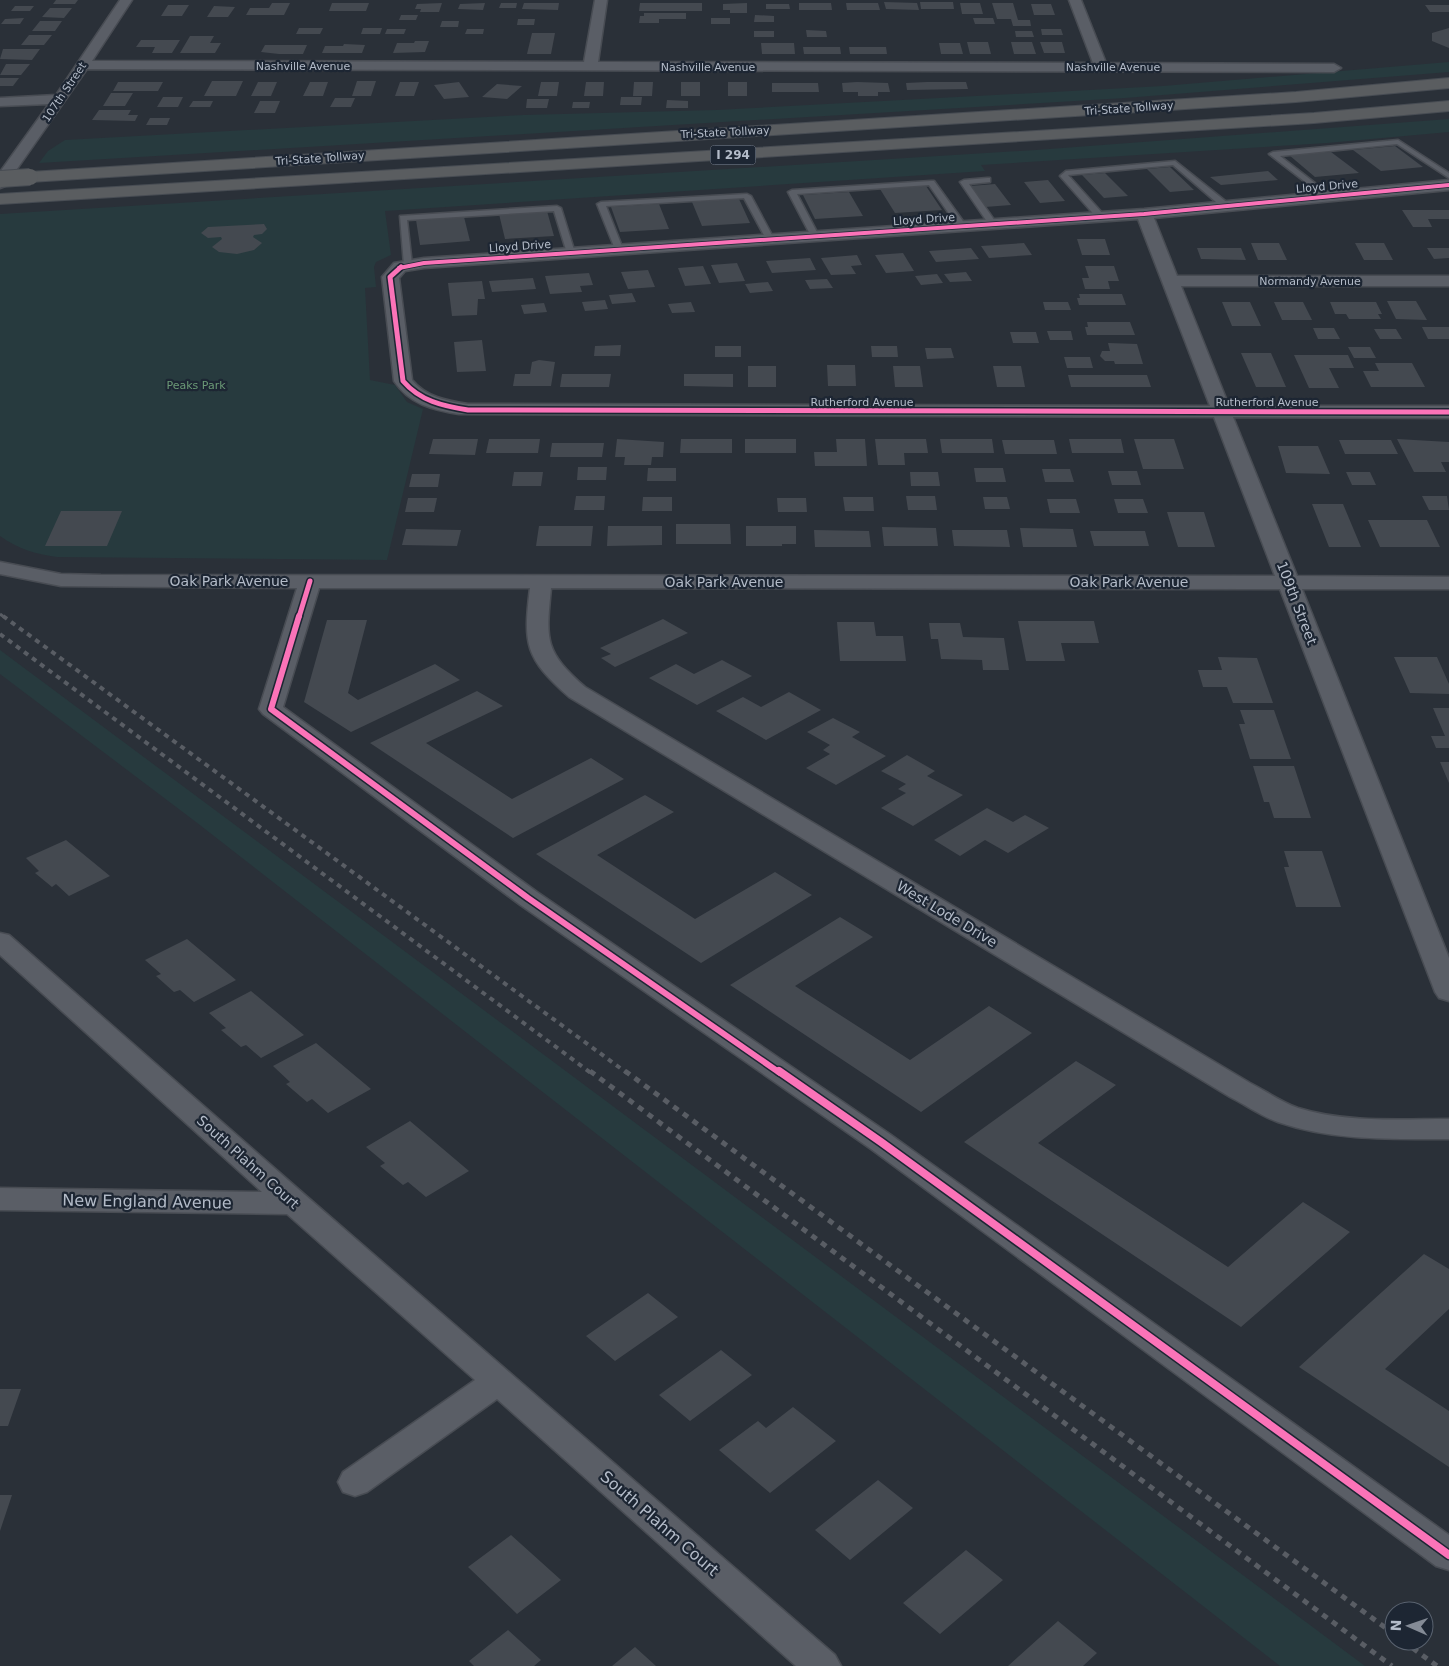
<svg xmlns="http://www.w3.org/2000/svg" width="1449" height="1666" font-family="'DejaVu Sans',sans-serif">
	<rect width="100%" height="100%" fill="#2a3038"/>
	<!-- green -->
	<path fill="#273a3e" d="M1449 62V72L1125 98 39 163 48 151 65 140 524 115 716 110 1163 86Z
		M1449 119V132L1327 143 981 165 985 171 385 211 391 255 376 262 374 267 376 287 365 288 370 380 395 385 407 402 423 409 387 560 57 557C35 554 18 549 0 536V214L1036 150Z
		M0 650 1365 1666H1280L196 822 0 674Z"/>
	<!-- building -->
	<path fill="#444950" d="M56 0H78L75 4H53Z
		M884 2 917 3 919 10 886 9Z
		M920 2H953L954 9H921Z
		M272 3H290L284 15H246L250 8H269Z
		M332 3H369L366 11H329Z
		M442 3 439 12H420L421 9H415L417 4Z
		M485 3 483 10 458 9 460 4Z
		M501 3H517L516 8H499Z
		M524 3H559L558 10 522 9Z
		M640 3H702V11H639Z
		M747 3V13H730V10H723V4Z
		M799 3H831L832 10H799Z
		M846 3H878L880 10H847Z
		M960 3H980L983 14H962Z
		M992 3H1013L1018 20H1030L1031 26H1013L1011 19H997Z
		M766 4H789L790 9H766Z
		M1031 4H1051L1055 15H1034Z
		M168 5H189L182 16H161Z
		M1425 5H1449V12H1430Z
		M15 6H34L30 11H11Z
		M214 6 235 7 228 17H207Z
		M50 8H72L64 18 42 17Z
		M644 13H686V19H659V23H639L640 16H644Z
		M401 15H418L416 20H399Z
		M755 15 774 16V22H754Z
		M24 18 20 24H1L5 19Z
		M711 18H730V24H711Z
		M973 18H993L995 24H975Z
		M518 19H535L534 25H517Z
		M40 21H62L55 31H32Z
		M442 21H459L458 27H440Z
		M299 28H323L320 34H296Z
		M363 28H382L380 34H361Z
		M1449 28V48L1432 41V33Z
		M387 29H406L404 34H385Z
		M467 29H484L483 34H465Z
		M1041 29H1061L1063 35H1042Z
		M806 30 826 31 827 37H807Z
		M754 31H774V37H754Z
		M1015 31H1032L1034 37H1016Z
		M532 33H555L551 54H527Z
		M29 35H52L44 45H21Z
		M190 36H214L210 43H221L215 53H180Z
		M141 40H180L172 53H152L155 47H136Z
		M415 41H429L425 52 393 53 397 43H414Z
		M967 42H988L991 54H970Z
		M1011 42H1032L1036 54H1014Z
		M1040 42H1062L1065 53H1044Z
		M761 43H794L795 54H762Z
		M939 43H960L963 54H941Z
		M344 44 365 45 362 53H322L325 46H343Z
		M265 45H307L303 54H279L261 52Z
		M803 47H840L841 54H804Z
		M849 47H886L887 54H850Z
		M3 49H40L32 60 0 59Z
		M6 64H30L21 75H0Z
		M0 78H19L13 86H0Z
		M212 81H243L236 96H204Z
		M357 81H376L371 96H352Z
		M118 82H163L158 91H113Z
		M258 82H277L271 96H251Z
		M310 82H328L323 96H303Z
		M400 82H419L414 96H395Z
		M459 82 469 97 444 99 434 85Z
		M541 82H559L557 96H538Z
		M586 82H604L603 96H584Z
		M634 82H653L652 96H633Z
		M681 82H700V96H681Z
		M728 82H747V96H728Z
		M857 82 888 83 890 92H878V96H858V92H843L842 83Z
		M927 82H966L968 89 907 90 906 83Z
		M772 83H818L819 92H772Z
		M497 84 522 86 507 99 482 97Z
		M111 93H133L125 106H103Z
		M163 97H183L178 107H157Z
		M621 97H642L641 105H620Z
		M335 98H355L351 107H330Z
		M527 99H549L547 108H526Z
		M667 100 688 101V108H666Z
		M193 101H213L210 107H189Z
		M260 101H280L275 113H254Z
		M573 102H590L589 108H572Z
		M99 110H131L128 115H138L135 121 92 120Z
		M150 118H170L167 125H146Z
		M1395 146 1423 167 1381 171 1353 150Z
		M1331 152 1359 173 1315 177 1289 155Z
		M1170 167 1194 190 1170 192 1147 169Z
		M1268 171 1278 180 1221 185 1210 177Z
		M1105 173 1128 196 1104 198 1082 175Z
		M1048 180 1065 201 1040 203 1024 182Z
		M995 184 1011 205 985 207 970 186Z
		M926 186 942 210 895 213 880 189Z
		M849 192 863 216 815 219 803 195Z
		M739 199 750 223 702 226 692 202Z
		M659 204 669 229 620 232 611 207Z
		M1402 210H1449V219H1428L1432 227H1413Z
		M547 211 554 236 505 239 499 214Z
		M464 217 470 241 420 245 416 220Z
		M264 224 267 229 262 234 254 235 253 237 262 243 254 250 237 254 219 252 212 247 222 239 221 237 208 238 201 233 208 227Z
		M1077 239H1105L1110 255H1082Z
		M1024 243 1032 255 989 258 981 246Z
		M1251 243H1279L1287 260H1258Z
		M1355 243H1384L1393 260H1364Z
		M971 248 979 259 936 262 929 251Z
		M1197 248H1241L1246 260 1201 259Z
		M1427 248H1449V258L1434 259Z
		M903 253 914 271 886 273 875 255Z
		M857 255 862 265 851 266 856 274 831 275 821 258Z
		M810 258 816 270 772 273 766 261Z
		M737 263 745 281 719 283 711 265Z
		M703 266 711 284 685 286 678 268Z
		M1085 266H1114L1119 281H1108L1110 289H1085L1082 278H1089Z
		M648 270 655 287 628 289 621 272Z
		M966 272 972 281 950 282 944 274Z
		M589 273 593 285 580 286 582 292 550 294 545 276Z
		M937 274 943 283 921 285 915 276Z
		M533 278 536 289 492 292 489 281Z
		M827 279 833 288 810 289 805 280Z
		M482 281 485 299H478L477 315 452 316 448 283Z
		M768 282 773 291 750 293 745 284Z
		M632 293 636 302 612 304 609 295Z
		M1079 294H1122L1126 305H1079L1077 298H1080Z
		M605 300 608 309 585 311 582 302Z
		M1387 301H1416L1427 320 1396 319Z
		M691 302 695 312 672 313 668 304Z
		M1043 302H1068L1071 310H1045Z
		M1222 302H1250L1261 326H1232Z
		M1274 302H1303L1312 320H1282Z
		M1330 302H1376L1382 314H1378L1381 319H1349L1346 314H1335Z
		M544 303 547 312 524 314 521 305Z
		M1087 322H1130L1135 335H1087L1085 327H1088Z
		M1422 327H1449V339H1428Z
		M1313 328H1334L1340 339H1318Z
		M1374 329H1396L1402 339H1380Z
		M1047 331H1071L1073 340H1050Z
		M1010 332H1036L1039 343H1013Z
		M482 340 486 371 457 372 454 342Z
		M1108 343 1137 344 1143 364H1115L1114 361H1105L1100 356 1102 351H1110Z
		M621 345 620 356H594L595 346Z
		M715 346H741V357H715Z
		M871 346H897L898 357H872Z
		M1348 347H1370L1376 358H1354Z
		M925 348H951L954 358 927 359Z
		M1241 353H1271L1286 387H1256Z
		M1294 355H1348L1354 368H1329L1339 388H1309Z
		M1064 357H1090L1093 368H1067Z
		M539 360 555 362 551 386H513L515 374H530L532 362Z
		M1375 363H1412L1425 387H1371L1363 371H1379Z
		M827 365H855L856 386H828Z
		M748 366H776V387H748Z
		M893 366H920L923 387H895Z
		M993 366H1021L1025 387H997Z
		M562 374H611L609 387H560Z
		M684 374H733V387L684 386Z
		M1068 375H1147L1151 387H1071Z
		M433 439H478L475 455 429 454Z
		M489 439H540L538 453H486Z
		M617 439 664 442 663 457H652L651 465H624L625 457H615Z
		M681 439H732V453H680Z
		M745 439H796V453H745Z
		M836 439H865L867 466H815L814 452H837Z
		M875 439H926L928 453H904L905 465H878Z
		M940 439H992L994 453H942Z
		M1069 439H1121L1124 453H1072Z
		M1134 439H1174L1184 469H1143Z
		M1397 439 1449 442V462H1441L1446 472H1414Z
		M1002 440H1054L1057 454H1005Z
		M1339 440H1391L1398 454H1345Z
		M552 443H604L602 457H550Z
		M1278 446H1318L1330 474 1286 473Z
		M578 467H607L606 480H577Z
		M648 468H676V481H647Z
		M974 468H1003L1006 482H976Z
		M1042 469H1070L1074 482H1045Z
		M1108 471H1137L1141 485H1112Z
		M514 472H543L541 486H512Z
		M910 472H938L940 486H911Z
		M1346 472H1370L1376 485H1352Z
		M412 474H440L438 487H409Z
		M576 496H605L604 510H574Z
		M906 496H935L937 510H908Z
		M1422 496H1447L1449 510H1429Z
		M643 497H672V511H642Z
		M843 497H873L874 511H845Z
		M983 497H1007L1010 509H985Z
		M408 498H437L434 512H405Z
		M777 498H806L807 512H778Z
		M1047 499H1076L1080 513H1050Z
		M1114 499H1143L1148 513H1118Z
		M1312 504H1343L1361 547H1329Z
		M61 511H122L107 546H45Z
		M1167 512H1204L1215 547H1178Z
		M1368 520H1427L1440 547H1380Z
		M676 524H730L731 544H676Z
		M539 526H593L591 546H536Z
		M608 526H662V545L607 546Z
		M746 526H796V544H782V546H746Z
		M882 527 936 528 938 546H884Z
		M1020 528 1073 529 1077 547H1023Z
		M406 529 461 530 457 546 402 545Z
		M814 530 869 531 871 547H815Z
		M952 530H1007L1010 547 954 546Z
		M1090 531H1145L1149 546H1094Z
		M663 619 688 633 615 667 601 658 611 654 600 648Z
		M327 620H367L348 693 358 700 435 664 460 680 351 732 304 702Z
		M1018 621H1094L1099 643H1061L1065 661H1026Z
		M837 622H874L876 636H903L906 661H840Z
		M929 623H960L963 637 1004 638 1009 670H983L982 660 941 659 938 639H931Z
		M1218 657 1257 658 1273 703H1233L1227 687H1203L1198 670H1222Z
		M1394 657H1437L1449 684V694L1410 693Z
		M722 660 752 676 697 705 649 678 676 664 694 674Z
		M477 691 503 706 426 743 512 799 591 758 624 779 513 838 370 743Z
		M789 692 821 710 766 740 716 711 743 697 761 707Z
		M1433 708H1449V748H1436L1431 736H1445Z
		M1240 710H1274L1291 759H1250L1239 724H1245Z
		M833 718 860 732 852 737 886 756 836 785 806 768 830 754 823 750 830 745 807 732Z
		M907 755 935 771 927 776 963 795 913 826 881 808 906 793 898 789 906 784 881 771Z
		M1440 762H1449V783Z
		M1253 766H1294L1311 818H1274L1269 802H1264Z
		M645 795 674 812 597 855 695 919 775 872 812 895 701 963 536 854Z
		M987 808 1013 822 1025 815 1049 828 1008 853 985 840 960 856 934 840Z
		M66 840 110 876 69 896 56 884 52 887 35 873 39 871 26 858Z
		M1284 851H1322L1341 907H1296L1284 867H1289Z
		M840 917 873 937 795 986 910 1060 989 1006 1032 1033 921 1112 730 985Z
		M187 939 236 980 194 1002 180 990 174 992 156 976 161 974 145 960Z
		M251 991 304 1035 261 1058 246 1045 241 1047 221 1030 226 1028 209 1013Z
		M316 1043 371 1089 328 1113 312 1099 307 1102 286 1084 290 1082 273 1066Z
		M1076 1061 1116 1085 1038 1143 1228 1267 1303 1202 1350 1232 1241 1327 964 1142Z
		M410 1121 469 1171 426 1197 408 1182 403 1185 380 1166 385 1163 366 1147Z
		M1424 1254 1449 1269V1309L1385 1369 1449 1411V1467L1299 1367Z
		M648 1293 678 1317 615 1361 586 1336Z
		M721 1350 752 1375 690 1421 659 1395Z
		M0 1389H21L8 1426H0Z
		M793 1407 836 1441 770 1493 719 1450 758 1421 766 1428Z
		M878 1480 913 1508 850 1560 815 1530Z
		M0 1495H12L0 1531Z
		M511 1535 561 1580 517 1614 468 1567Z
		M966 1550 1003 1580 940 1634 903 1603Z
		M1058 1621 1097 1653 1083 1666H1008Z
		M508 1630 541 1660 534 1666H474L469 1661Z
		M635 1647 656 1666H612Z"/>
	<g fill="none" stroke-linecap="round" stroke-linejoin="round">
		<defs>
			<path id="service" d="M1398 140 1449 173V178L1397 144 1280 156 1329 194V198H1326L1269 154 1273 152Z
				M1175 161 1229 204V208H1223L1173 165 1068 175 1104 215V219H1098L1060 176 1066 171Z
				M987 178H990V182L969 184 997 224 993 226H990L960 182 964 180Z
				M931 181H934L965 224V228H959L929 185 797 194 819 236 815 238 811 236 788 192 792 190Z
				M747 194 751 196 774 239 773 241 766 239 744 198 606 206 623 249 619 251 615 249 597 204 601 202Z
				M557 206 561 208 575 253 574 255 567 253 554 211 407 220 412 265 408 268 404 265 400 216Z"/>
			<path id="minor" d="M120 0H132L92 61 584 62 595 0H607L598 62 1093 63 1069 0H1081L1106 63 1334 64 1341 68 1334 72 87 69 5 186 0 188V172L49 104 0 106V98L56 95Z
				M1449 180V190L1154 218 1177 276H1449V286H1181L1229 406H1449V418L1233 417 1297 576 1449 577V589H1302L1449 958V1001L1439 998 1435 992 1280 589 551 588C546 640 544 651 585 687L1250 1083C1266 1091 1281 1102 1298 1108 1346 1123 1400 1119 1449 1119V1139C1391 1139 1333 1141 1278 1122 1261 1116 1246 1105 1230 1097L569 697C525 658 523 645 530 588H319L283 707 537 892 891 1135 1449 1535V1570L1436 1566 871 1149 519 904 263 714 259 709 297 588 61 586 0 574V562L61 574 101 575 1275 576 1214 417 459 414C433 410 409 404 394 381L382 277 394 263 424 258 1144 209ZM1138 219 1210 406 468 404C447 401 426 397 412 380L399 278 405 271 424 268Z
				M0 933 9 935 305 1195 835 1655 841 1666H796L497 1399 367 1492 355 1496 343 1492 338 1482 343 1472 475 1380 287 1214 0 1210V1188L262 1192 0 955Z"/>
			<path id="motorway" d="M1449 78V88L1296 102 30 182 24 181 22 177 24 173 30 172 1296 92Z
				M1449 101V111L1314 123 0 204V194L1084 128 1314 113Z"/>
		</defs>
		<!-- service casing -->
		<use href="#service" stroke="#484c53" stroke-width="3"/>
		<!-- minor casing -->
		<use href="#minor" stroke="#484c53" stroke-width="3"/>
		<!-- motorway casing -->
		<use href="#motorway" stroke="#474c53" stroke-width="2"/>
		<!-- service -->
		<use href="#service" fill="#5a5e66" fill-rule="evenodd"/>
		<!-- minor -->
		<use href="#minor" fill="#5a5e66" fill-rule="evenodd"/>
		<!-- motorway -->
		<use href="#motorway" fill="#5a5d60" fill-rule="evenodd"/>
		<!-- rail-far2 -->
		<path stroke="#595d64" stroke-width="3" stroke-dasharray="4 4" stroke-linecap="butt" d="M0 614 4 617"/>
		<!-- rail-far1 -->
		<path stroke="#595d64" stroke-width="4" stroke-dasharray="5 5" stroke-linecap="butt" d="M3 616 627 1073
			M0 634 591 1073"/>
		<!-- rail -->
		<path stroke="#595d64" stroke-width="5" stroke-dasharray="6 6" stroke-linecap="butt" d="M590 1071 1392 1666
			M625 1071 1394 1634
			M1403 1641 1437 1666"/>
		<defs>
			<path id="motorway-bridge" d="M0 179 30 177"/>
		</defs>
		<!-- motorway-bridge casing -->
		<use href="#motorway-bridge" stroke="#474c53" stroke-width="18" stroke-linecap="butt"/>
		<!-- motorway-bridge -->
		<use href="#motorway-bridge" stroke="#5a5d60" stroke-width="16"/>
		<defs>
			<path id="cycleway-far3" d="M399 268 424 263 1144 214 1449 185"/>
			<path id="cycleway-far2" d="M401 267 390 277 403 381C420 401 443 406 468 410L1449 412
				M299 617 310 581"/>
			<path id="cycleway-far1" d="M299 616 271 709 528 898 780 1073"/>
			<path id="cycleway" d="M779 1071 881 1142 1449 1555"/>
		</defs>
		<!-- cycleway-far3 casing -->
		<use href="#cycleway-far3" stroke="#1d2633" stroke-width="5.5"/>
		<!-- cycleway-far2 casing -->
		<use href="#cycleway-far2" stroke="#1d2633" stroke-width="8"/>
		<!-- cycleway-far1 casing -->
		<use href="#cycleway-far1" stroke="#1d2633" stroke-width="9"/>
		<!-- cycleway casing -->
		<use href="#cycleway" stroke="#1d2633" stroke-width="11"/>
		<!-- cycleway-far3 -->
		<use href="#cycleway-far3" stroke="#fb73b8" stroke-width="4"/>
		<!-- cycleway-far2 -->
		<use href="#cycleway-far2" stroke="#fb73b8" stroke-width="5"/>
		<!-- cycleway-far1 -->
		<use href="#cycleway-far1" stroke="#fb73b8" stroke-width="6"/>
		<!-- cycleway -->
		<use href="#cycleway" stroke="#fb73b8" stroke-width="8"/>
	</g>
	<g text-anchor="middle" stroke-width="4.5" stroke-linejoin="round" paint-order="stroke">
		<!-- far-street labels -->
		<g font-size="11" fill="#b4bcc9" stroke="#1d2633">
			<text x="303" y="70">Nashville Avenue</text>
			<text x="708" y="71">Nashville Avenue</text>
			<text x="1113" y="71">Nashville Avenue</text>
			<text transform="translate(64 92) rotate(-56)" y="4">107th Street</text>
			<text transform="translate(1129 108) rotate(-4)" y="4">Tri-State Tollway</text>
			<text transform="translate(725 132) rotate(-3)" y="4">Tri-State Tollway</text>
			<text transform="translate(320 158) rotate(-4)" y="4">Tri-State Tollway</text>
			<text transform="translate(1327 186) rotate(-5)" y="4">Lloyd Drive</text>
			<text transform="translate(924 219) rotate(-4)" y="4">Lloyd Drive</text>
			<text transform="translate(520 246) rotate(-4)" y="4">Lloyd Drive</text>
			<text x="1310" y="285">Normandy Avenue</text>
			<text x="862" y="406">Rutherford Avenue</text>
			<text x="1267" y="406">Rutherford Avenue</text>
		</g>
		<!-- far-park labels -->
		<g font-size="11" fill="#6b9a76" stroke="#1d2633">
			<text x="196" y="389">Peaks Park</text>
		</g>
		<!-- shield labels -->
		<rect fill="#1d2633" stroke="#878f9c" stroke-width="1" x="710.5" y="145.5" width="45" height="19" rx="4"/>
		<g font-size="12" font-weight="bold" fill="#b4bcc9">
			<text x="733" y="159">I 294</text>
		</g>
		<!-- street labels -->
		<g font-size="14" fill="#b4bcc9" stroke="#1d2633">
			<text x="229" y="586">Oak Park Avenue</text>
			<text x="724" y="587">Oak Park Avenue</text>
			<text x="1129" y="587">Oak Park Avenue</text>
			<text transform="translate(1297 603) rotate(69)" y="5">109th Street</text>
			<text transform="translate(947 914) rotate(31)" y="5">West Lode Drive</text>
			<text transform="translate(248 1162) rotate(42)" y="5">South Plahm Court</text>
		</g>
		<!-- near-street labels -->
		<g font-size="16" fill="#b4bcc9" stroke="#1d2633">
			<text transform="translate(147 1201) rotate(1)" y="6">New England Avenue</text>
			<text transform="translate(660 1523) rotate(41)" y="6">South Plahm Court</text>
		</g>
	</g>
	<!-- north arrow -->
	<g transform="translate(1409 1626) rotate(272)"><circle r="24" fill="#1d2633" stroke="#59626f"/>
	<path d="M0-4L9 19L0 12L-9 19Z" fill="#848b96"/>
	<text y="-8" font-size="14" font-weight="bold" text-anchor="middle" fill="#b4bcc9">N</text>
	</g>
</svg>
